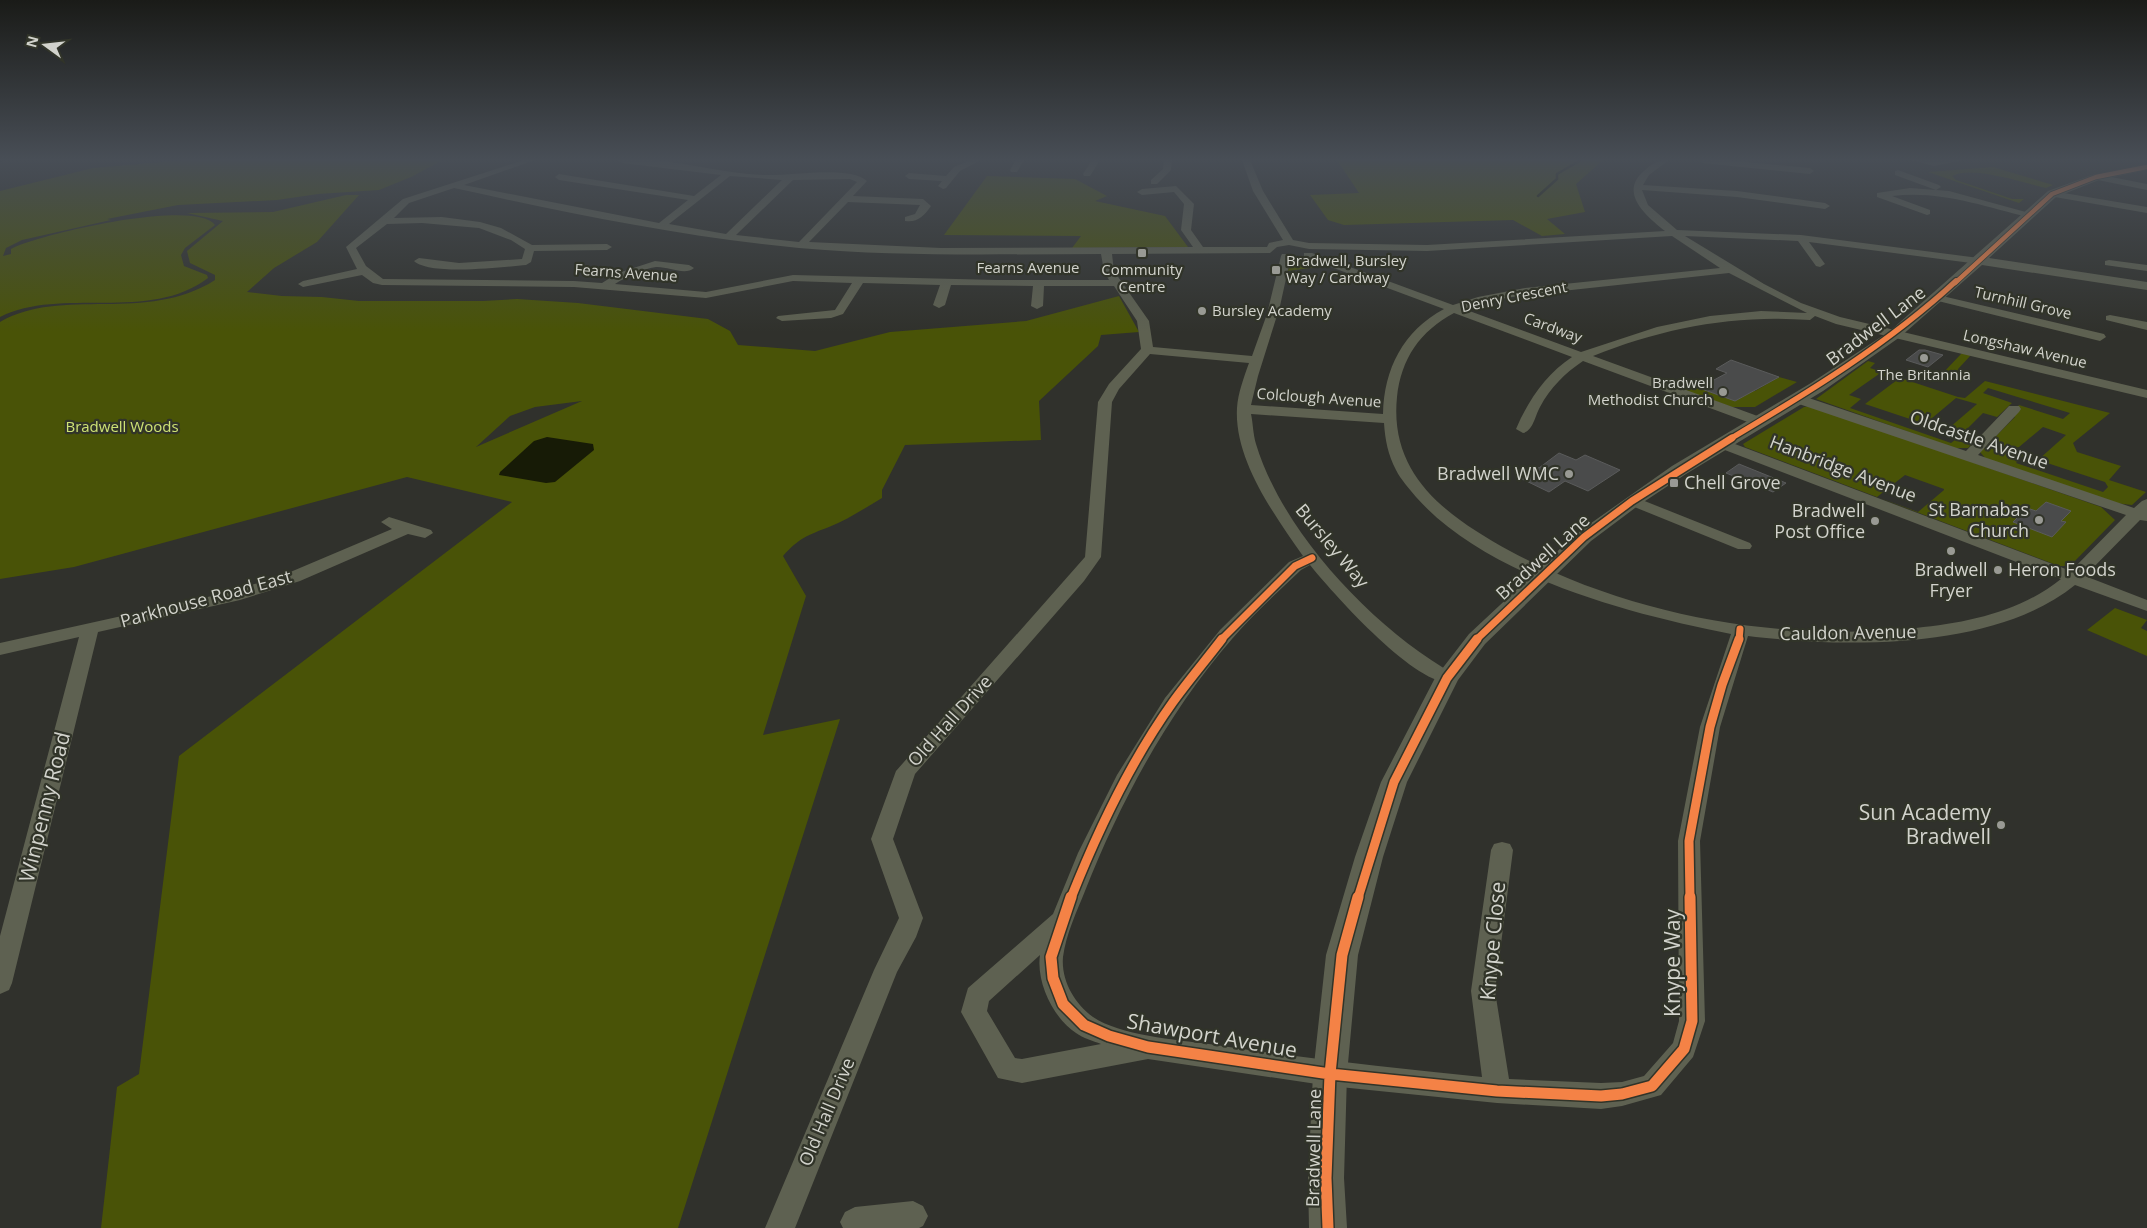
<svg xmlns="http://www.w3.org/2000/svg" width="2147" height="1228" font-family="'Open Sans',sans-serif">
	<rect width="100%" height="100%" fill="#30312c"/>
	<!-- green -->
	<path fill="#495307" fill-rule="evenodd" d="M185 160H443L411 177 379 190 318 194 277 200 178 205 107 219 111 220 22 240 6 248 3 256 11 254V249C39 234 195 198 215 225L185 248 181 255 184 266 207 275 208 278C149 323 61 286 0 317V191L93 168Z
		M1337 160H1603L1576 184 1585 212 1547 219 1565 234 1542 236 1513 220 1344 225 1328 220 1310 195 1359 193Z
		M1993 167 2053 185 2046 188C2023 183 1973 165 1952 176L1956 180 2012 199H2024L2019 203 1928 172Z
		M987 176 1075 179 1107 196 1095 201 1165 216 1188 247 1072 248 1081 236 944 235Z
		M346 195H359L317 242 274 268 247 292 282 296 322 297 359 301H483L517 299 578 303 708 319 730 331 738 345 815 351 890 332 1026 321 1119 296 1139 332 1101 335 1098 346 1039 401 1041 440 905 445 882 490V498C865 508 847 520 829 527 808 535 799 538 783 556L806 596 763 735 840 719 678 1228H101L117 1087 139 1074 179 756 512 502 407 477 74 567 0 579V322C62 286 146 324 215 280V275L190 263 187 251 223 221 187 213 273 212ZM582 401 476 447 510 416 535 407Z
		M1295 258H1305L1325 266 1288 271 1290 260Z
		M1962 353 1971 355 1959 368 1954 380 1941 375Z
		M1868 361 1875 363 1870 368 1958 397 1965 398 1985 381 2110 413 2073 443 2077 452 2121 466 2109 480 2146 492 2132 505 2115 503 1987 460 1980 452 2015 417 2011 415 2019 405 2063 419 2070 413 1988 388 1983 393 2012 403 1997 417 1983 413 1964 432 1949 428 1977 404 1956 398 1925 424 1865 404 1897 380 1879 374 1849 395 1861 399 1850 408 1951 443 1955 440 1971 445 1968 448H1954L1816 399ZM2043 427 2066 435 2038 460 2105 482 2108 487 2103 492 2016 463 2026 452 2015 448 2019 447Z
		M1779 377 1797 382 1755 407H1732L1684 390 1687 387 1699 388 1735 401 1744 396 1735 384 1755 391Z
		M1811 406 2101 507 2115 520 2070 566H2059L1745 447 1743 444 1804 407ZM1905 475 1944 489V490L1918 512 1877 497Z
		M2115 608 2147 620 2141 628 2147 631V656L2087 630Z"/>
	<!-- water -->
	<path fill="#171b06" d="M547 437 593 444 594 450 555 482 546 483 499 475 500 472 534 441Z"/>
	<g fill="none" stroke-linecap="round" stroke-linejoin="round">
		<!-- stream -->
		<path stroke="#171b06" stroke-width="2.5" d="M0 161 3 160
			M1538 196 1557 179V174L1581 160"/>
	</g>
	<!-- building -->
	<path fill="#4a4b4b" stroke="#5a5b5b" d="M1919 350H1925L1943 355 1928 367 1906 360Z
		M1731 360 1779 377 1735 401 1699 388 1727 373 1716 369Z
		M1559 453 1576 460 1585 455 1620 470 1588 491 1565 481 1549 492 1518 477 1536 467 1539 468Z
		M1739 464 1786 483 1773 492 1726 473Z
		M2046 502 2071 511 2061 521 2066 522 2052 537 2013 522 2027 508 2036 511Z"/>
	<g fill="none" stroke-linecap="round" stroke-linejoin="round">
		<!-- minor -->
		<path fill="#5e6151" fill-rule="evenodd" d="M524 160H535L464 185 659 223 688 200 559 180 555 177 559 174 694 196 721 175 622 163 618 160C667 155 717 174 766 175 790 176 850 165 867 181L853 196 923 199 931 206C924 216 917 223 905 221V217L915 214 920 205 848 202 809 242 941 248 1193 247 1181 230 1184 204 1174 192 1142 195 1137 192 1142 189 1176 186 1194 204 1191 230 1203 247H1267L1269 243 1283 240 1253 191 1242 160H1250L1263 191 1293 240 1309 243 1427 245 1665 231C1645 215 1618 192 1645 170 1653 163 1659 160 1669 160L1649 175 1643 185 1737 191 1825 203 1830 206 1825 209 1737 197 1642 190 1648 205 1677 230 1801 235 1979 258 1984 261 1979 264 1809 242 1825 264 1820 267 1816 266 1798 241 1685 236 1764 284 1801 303 1840 317 2147 390V398L1836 324 1815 316 1810 320C1735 314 1662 328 1593 356L1763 418 1765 421 1763 424H1753L1583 361C1565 373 1550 388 1540 407 1535 416 1533 431 1523 433L1516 429C1528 401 1546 374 1572 357L1454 313C1420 331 1401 359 1397 397 1389 476 1448 517 1510 551 1632 616 1779 642 1916 628 1967 623 2020 612 2061 579L1717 447 1715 444 1722 440 1727 441 2071 571 2126 515 1793 402 1791 399 1798 395 1803 396 1966 451 2009 406H2019L2021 409 2019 412 1978 455 2134 508 2142 501 2147 499V521L2140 520 2085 576 2147 600V611L2075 585C1995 650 1847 648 1748 636L1720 727 1700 841 1705 1021 1693 1057 1661 1095 1622 1106 1601 1109 1497 1103 1330 1086 1148 1059 1022 1083 998 1078 961 1012 968 988 1053 914 1078 853 1117 775 1165 698 1220 630 1289 562 1303 556C1275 516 1234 460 1237 408 1238 393 1244 377 1249 363L1150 354 1119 389 1112 402 1101 557 1084 581 915 774 893 839 923 918 916 937 897 972 795 1228H765L874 970 899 918 871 839 896 771 1085 557 1098 402 1109 384 1141 349 1137 321 1114 286H1044L1043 306 1037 309 1031 306 1033 286 951 285 945 305 939 308 933 305 940 285 863 283 843 314 831 318 782 321 776 318 778 316 835 310 852 283 793 281 706 298 574 287 382 285 373 283 362 275 303 287 298 284 303 281 357 269 346 247 403 199ZM730 176 782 180 726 234 669 224ZM850 179 857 182 799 242 736 235 793 180ZM454 188C568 213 683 237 799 248 899 257 1001 254 1101 254L1104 271 1109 280H997L793 275 706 292 615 284C626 277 642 269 656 267 667 266 685 276 694 268L689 265 655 261 618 273 602 283 574 281 383 279 366 266 356 248 387 224 422 223 479 228 511 240 525 249 522 259 459 263 419 258 414 261C430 276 504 267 526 265L531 262 534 251 607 250 612 247 607 244 532 245 501 228 480 222 442 217 394 218 409 203ZM1672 236 1720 268 1525 288 1478 297 1453 305 1312 253H1304V257L1444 309C1403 331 1384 369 1383 414L1251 405 1258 376 1280 306 1291 256 1290 254H1282L1281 256 1267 314 1252 356 1153 347 1149 321 1114 271 1112 254 1270 253 1277 247 1289 245 1309 249 1427 251ZM1729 273 1807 313 1761 311 1710 316 1657 327 1581 352 1464 309 1494 300 1525 295ZM1251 414 1384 423C1385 439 1388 455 1396 470 1401 480 1409 488 1416 497 1487 577 1629 614 1731 634L1700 727 1678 841 1679 1021 1673 1043 1644 1076 1622 1082 1601 1083 1509 1079 1495 991 1513 850 1510 844 1502 842 1494 844 1491 850 1471 991 1482 1077C1391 1068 1300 1058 1209 1044 1177 1040 1119 1035 1093 1017 1074 1003 1061 980 1063 957 1066 934 1077 911 1085 891 1121 800 1168 713 1232 639 1253 614 1278 592 1301 570L1310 565C1331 591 1419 691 1454 682L1456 678 1454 674C1374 629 1283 533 1256 444 1253 434 1253 423 1251 414ZM1040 955C1036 982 1053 1018 1076 1033 1083 1038 1093 1041 1101 1044L1022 1059 1015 1058 987 1011 989 1001Z
			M971 160H981L960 171 946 188 943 189 938 186 942 181 909 179 905 176 909 173 946 176 954 167Z
			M1016 160H1024L1017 172H1011L1010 170Z
			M1092 160H1100L1090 176H1084L1083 174Z
			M1164 160H1172L1171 170 1157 184H1151V180L1163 169Z
			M1699 160H1725L1810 168 1814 171 1810 174 1703 163Z
			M1911 160H1964L1934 166Z
			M1898 170 1939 185 1941 187 1936 190 1949 191 2033 214 2028 217C1983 206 1939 190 1892 196L1930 210V214L1927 215 1877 197V193L1910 188 1936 190 1895 175V171Z
			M2096 174 2147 184V190L2093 179V175Z
			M2052 191 2147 207V213L2049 196 2047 194Z
			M2109 260 2147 265V271L2105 265V261Z
			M1938 295 2104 334 2106 337 2100 341 1934 300 1932 298Z
			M2110 315 2147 322V330L2106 320V316Z
			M1632 496 1750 543 1752 546 1750 549H1738L1627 504 1624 501 1627 498Z
			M389 517 431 530 433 533 425 538 408 534 300 581 240 600 98 632 12 983 9 990 0 994V936L79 637 0 655V643L230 592 288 573 392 529 381 522Z
			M913 1201 923 1206 928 1216 923 1226 919 1228H843L840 1222 845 1212 855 1207Z"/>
		<!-- tertiary -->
		<path fill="#5e6151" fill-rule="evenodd" d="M2147 164V170L2099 180 2056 197 1989 258 2147 282V290L1982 265 1900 337 1823 391 1686 474 1639 505 1591 541 1485 644 1458 680 1407 782 1383 857 1358 955 1347 1074 1344 1178 1347 1228H1309L1308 1178 1313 1074 1326 955 1355 857 1381 782 1435 678 1469 634 1577 533 1672 466 1811 383 1890 331 2048 191 2092 175Z"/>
		<defs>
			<path id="cycleway-far4" d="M1955 283 2052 194 2096 177 2147 167"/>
			<path id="cycleway-far3" d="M1730 439C1809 392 1888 344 1956 281"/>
			<path id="cycleway-far2" d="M1221 640 1295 566 1312 558
				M1476 640 1584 537 1632 501 1732 438
				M1739 640 1740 629"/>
			<path id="cycleway-far1" d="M1071 898C1098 830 1130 762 1173 702 1188 681 1206 660 1222 639
				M1358 898 1394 782 1447 678 1477 639
				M1690 898 1689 841 1710 727 1722 685 1739 639"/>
			<path id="cycleway" d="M1071 897 1051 957 1053 978 1063 1004 1084 1025 1109 1036 1148 1047 1330 1074 1497 1091 1601 1096 1622 1094 1652 1086 1684 1049 1692 1021 1690 897
				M1328 1228 1326 1178 1330 1074 1342 955 1358 897"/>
		</defs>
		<!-- cycleway-far4 casing -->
		<use href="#cycleway-far4" stroke="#313429" stroke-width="6"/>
		<!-- cycleway-far3 casing -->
		<use href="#cycleway-far3" stroke="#313429" stroke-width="8"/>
		<!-- cycleway-far2 casing -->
		<use href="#cycleway-far2" stroke="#313429" stroke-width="10"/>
		<!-- cycleway-far1 casing -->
		<use href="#cycleway-far1" stroke="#313429" stroke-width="12"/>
		<!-- cycleway casing -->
		<use href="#cycleway" stroke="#313429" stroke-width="14"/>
		<!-- cycleway-far4 -->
		<use href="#cycleway-far4" stroke="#f48246" stroke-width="4.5"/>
		<!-- cycleway-far3 -->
		<use href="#cycleway-far3" stroke="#f48246" stroke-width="5.5"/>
		<!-- cycleway-far2 -->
		<use href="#cycleway-far2" stroke="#f48246" stroke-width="7"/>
		<!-- cycleway-far1 -->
		<use href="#cycleway-far1" stroke="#f48246" stroke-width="9"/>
		<!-- cycleway -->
		<use href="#cycleway" stroke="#f48246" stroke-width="11"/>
	</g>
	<!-- sky -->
	<linearGradient id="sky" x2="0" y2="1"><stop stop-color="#1a1b18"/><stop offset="0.48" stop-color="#484e56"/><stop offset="1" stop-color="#484e56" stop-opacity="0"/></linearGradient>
	<rect width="2147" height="332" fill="url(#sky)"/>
	<!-- markers -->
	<g fill="#999a94" stroke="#313429" stroke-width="2">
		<rect x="1137" y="248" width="10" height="10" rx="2.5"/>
		<rect x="1271" y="265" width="10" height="10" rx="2.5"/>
		<circle cx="1202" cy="311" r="5"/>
		<circle cx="1924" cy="358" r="5"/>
		<circle cx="1723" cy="392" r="5"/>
		<circle cx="1569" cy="474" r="5"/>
		<rect x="1669" y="478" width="10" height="10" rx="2.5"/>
		<circle cx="2039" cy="520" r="5"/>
		<circle cx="1875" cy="521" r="5"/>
		<circle cx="1951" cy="551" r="5"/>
		<circle cx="1998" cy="570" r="5"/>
		<circle cx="2001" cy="825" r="5"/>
	</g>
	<g text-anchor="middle" stroke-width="4.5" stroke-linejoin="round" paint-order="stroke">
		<!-- far-poi labels -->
		<g font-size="15" fill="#d2d3cc" stroke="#313429" text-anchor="start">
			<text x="1286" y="266">Bradwell, Bursley<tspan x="1286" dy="17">Way / Cardway</tspan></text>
			<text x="1142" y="275" text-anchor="middle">Community<tspan x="1142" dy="17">Centre</tspan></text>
			<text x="1212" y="316">Bursley Academy</text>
			<text x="1924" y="380" text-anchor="middle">The Britannia</text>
			<text x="1713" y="388" text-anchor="end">Bradwell<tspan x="1713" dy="17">Methodist Church</tspan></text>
		</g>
		<!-- far-street labels -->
		<g font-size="15" fill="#d2d3cc" stroke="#313429">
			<text x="1028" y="273">Fearns Avenue</text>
			<text transform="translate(626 273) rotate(4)" y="5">Fearns Avenue</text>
			<text transform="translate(1514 297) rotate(-11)" y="5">Denry Crescent</text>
			<text transform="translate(2023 303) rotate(13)" y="5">Turnhill Grove</text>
			<text transform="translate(1553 328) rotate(20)" y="5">Cardway</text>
			<text transform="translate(2025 349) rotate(13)" y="5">Longshaw Avenue</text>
			<text transform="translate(1319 398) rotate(4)" y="5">Colclough Avenue</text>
		</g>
		<!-- far-park labels -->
		<g font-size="15" fill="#cee275" stroke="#313429">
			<text x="122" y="432">Bradwell Woods</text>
		</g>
		<!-- street labels -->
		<g font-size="18" fill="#d2d3cc" stroke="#313429">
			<text transform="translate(1876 326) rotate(-37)" y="6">Bradwell Lane</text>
			<text transform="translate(1979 440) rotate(19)" y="6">Oldcastle Avenue</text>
			<text transform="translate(1843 469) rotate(21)" y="6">Hanbridge Avenue</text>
			<text transform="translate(1332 546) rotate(50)" y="6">Bursley Way</text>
			<text transform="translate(1543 557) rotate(-42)" y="6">Bradwell Lane</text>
			<text transform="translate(206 599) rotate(-15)" y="6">Parkhouse Road East</text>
			<text transform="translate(1848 633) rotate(-1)" y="6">Cauldon Avenue</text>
			<text transform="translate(950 721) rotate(-48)" y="6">Old Hall Drive</text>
			<text transform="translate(827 1112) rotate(-67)" y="6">Old Hall Drive</text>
			<text transform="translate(1314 1148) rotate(-89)" y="6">Bradwell Lane</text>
		</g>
		<!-- poi labels -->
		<g font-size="18" fill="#d2d3cc" stroke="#313429" text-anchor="end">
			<text x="1559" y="480">Bradwell WMC</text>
			<text x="1684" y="489" text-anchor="start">Chell Grove</text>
			<text x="2029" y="516">St Barnabas<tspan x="2029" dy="21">Church</tspan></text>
			<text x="1865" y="517">Bradwell<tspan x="1865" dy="21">Post Office</tspan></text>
			<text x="1951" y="576" text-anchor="middle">Bradwell<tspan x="1951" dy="21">Fryer</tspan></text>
			<text x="2008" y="576" text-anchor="start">Heron Foods</text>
		</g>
		<!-- near-street labels -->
		<g font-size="21" fill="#d2d3cc" stroke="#313429">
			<text transform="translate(45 807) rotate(-76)" y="7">Winpenny Road</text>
			<text transform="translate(1493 941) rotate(-85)" y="7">Knype Close</text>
			<text transform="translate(1673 963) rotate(-90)" y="7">Knype Way</text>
			<text transform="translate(1212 1036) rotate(10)" y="7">Shawport Avenue</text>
		</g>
		<!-- near-poi labels -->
		<g font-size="21" fill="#d2d3cc" stroke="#313429" text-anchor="end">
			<text x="1991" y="820">Sun Academy<tspan x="1991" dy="24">Bradwell</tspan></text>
		</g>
	</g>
	<!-- north arrow -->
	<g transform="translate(45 45) rotate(285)" stroke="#313429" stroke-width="4" paint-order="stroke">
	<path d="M0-4L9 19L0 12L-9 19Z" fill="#d2d3cc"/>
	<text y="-8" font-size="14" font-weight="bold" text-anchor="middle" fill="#d2d3cc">N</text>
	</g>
</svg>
